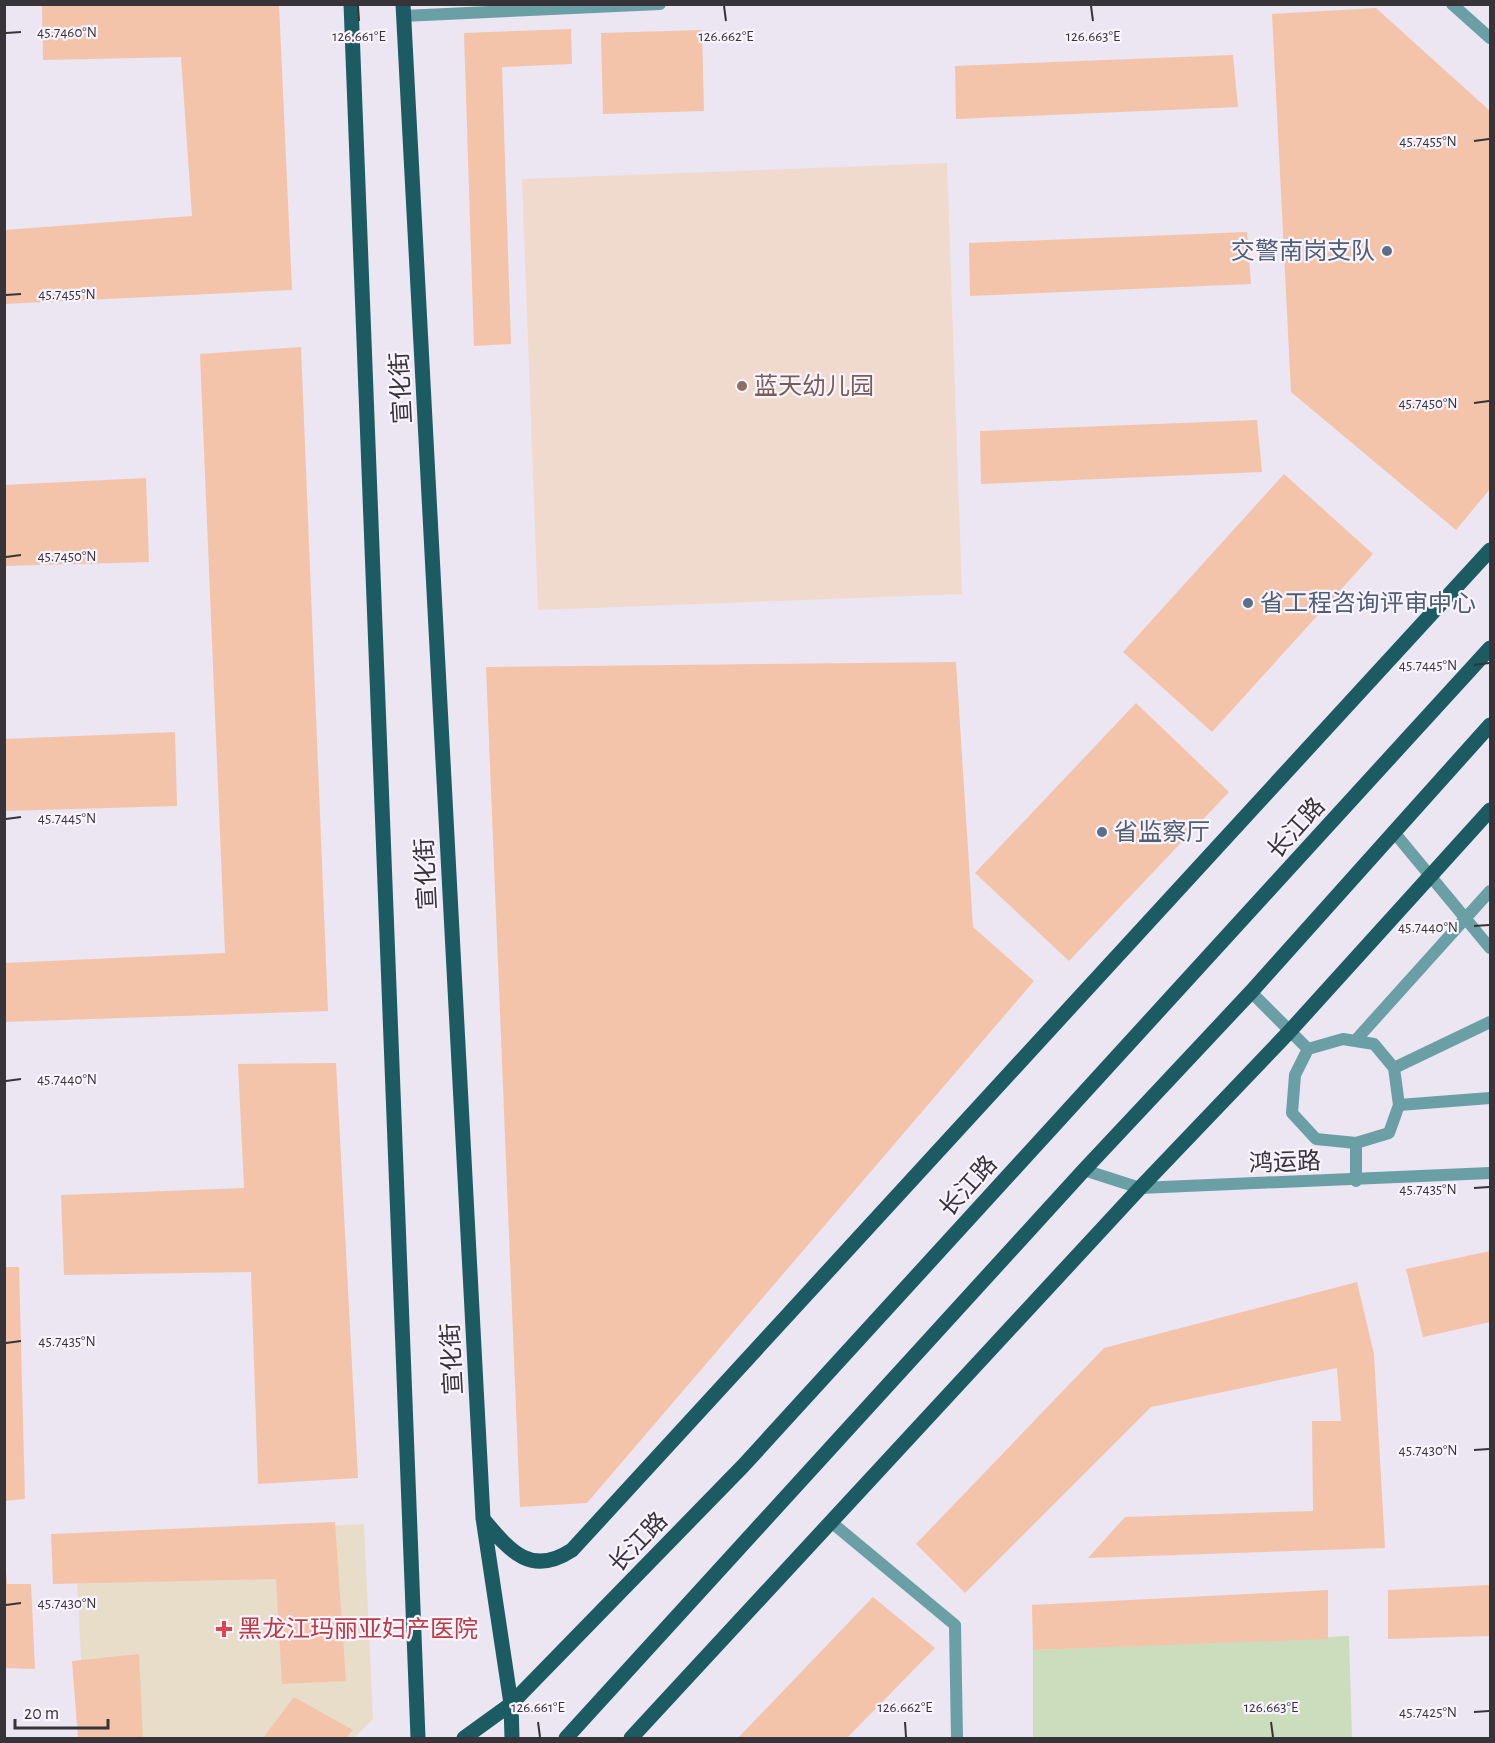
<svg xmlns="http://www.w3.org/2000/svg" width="1495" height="1743" font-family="'Alegreya Sans','Noto Sans SC',sans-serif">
	<rect width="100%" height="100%" fill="#ece5f2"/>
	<!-- education -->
	<path fill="#f0d9cd" d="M947 163 962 594 538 610 522 179Z"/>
	<!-- medical -->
	<path fill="#e8ddc9" d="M364 1524 373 1719 354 1738H85L75 1539Z"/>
	<!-- green -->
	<path fill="#ccddbe" d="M1349 1636 1352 1738H1033V1650Z"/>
	<!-- building -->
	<path fill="#f4c4aa" d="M42 4H279L292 290 4 304V230L192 216 181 57 43 60Z
		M1376 8 1490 111V489L1456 530 1291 392 1272 14Z
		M571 29 572 64 502 67 511 344 474 346 464 33Z
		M702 30 704 111 603 114 601 33Z
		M1233 55 1238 107 956 119 955 66Z
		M1247 232 1251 284 970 296 969 243Z
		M301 347 328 1011 4 1022V963L225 953 200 354Z
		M1257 420 1262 472 981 484 980 431Z
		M1284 474 1373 554 1212 732 1123 652Z
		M146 478 149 562 4 566V485Z
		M956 662 973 927 1034 981 587 1503 520 1507 486 667Z
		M1136 703 1229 792 1069 961 975 873Z
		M175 732 177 806 4 811V739Z
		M336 1063 358 1478 258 1484 251 1272 64 1275 61 1195 244 1188 238 1064Z
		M1490 1251V1322L1423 1337 1406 1269Z
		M4 1267H19L25 1499 4 1501Z
		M1357 1282 1374 1354 1385 1548 1088 1558 1125 1517 1313 1511 1312 1421H1341L1337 1368 1151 1407 965 1593 916 1544 1104 1348Z
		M335 1522 346 1681 282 1684 276 1579 53 1584 51 1534Z
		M4 1549 7 1584H31L35 1669 4 1668Z
		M1490 1585V1636L1388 1639V1590Z
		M1328 1590V1639L1033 1650 1032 1605Z
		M873 1597 935 1648 847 1738H738Z
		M139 1654 143 1738H78L72 1661Z
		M294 1697 353 1730 346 1738H263Z"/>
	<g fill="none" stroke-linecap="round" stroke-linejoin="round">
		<!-- service -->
		<path stroke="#6a9fa5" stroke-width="12" d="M1393 831 1490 948
			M1251 992 1308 1049
			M1343 1039 1374 1044 1394 1068 1399 1105 1389 1133 1356 1143 1316 1139 1292 1113 1295 1075 1308 1049Z
			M1355 1041 1490 891
			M1394 1068 1490 1022
			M1399 1105 1490 1098
			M1356 1143V1181"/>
		<!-- minor -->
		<path stroke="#6a9fa5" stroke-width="12" d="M1452 4 1490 38
			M403 16 660 4
			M1084 1170 1140 1188 1490 1173
			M831 1522 955 1625 957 1738"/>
		<!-- primary -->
		<path stroke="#1b5b61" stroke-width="15" d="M351 4 418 1738
			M403 4 483 1518 511 1704 512 1738
			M483 1519C510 1551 531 1577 572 1550L1490 550
			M464 1738 511 1704 743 1466 1490 648
			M566 1738 1084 1170 1251 992 1490 725
			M631 1738 1140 1188 1289 1032 1490 810"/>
	</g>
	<!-- ticks -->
	<path fill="none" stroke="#363439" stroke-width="2" d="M358 6 359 21M724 6 726 21M1091 6 1093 21M6 33 21 32M1474 141 1489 139M6 295 21 294M1474 403 1489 401M6 557 21 555M1474 665 1489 663M6 819 21 817M1474 926 1489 925M6 1081 21 1079M1474 1188 1489 1187M6 1343 21 1341M1474 1450 1489 1449M6 1605 21 1603M1474 1712 1489 1711M538 1722 540 1737M905 1722 906 1737M1271 1722 1273 1737"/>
	<!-- markers -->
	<g fill="#5c6f8a" stroke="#f9f3fd" stroke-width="2">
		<circle cx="1387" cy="251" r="6"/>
		<circle cx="1248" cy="603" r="6"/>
		<circle cx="1102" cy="832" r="6"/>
	</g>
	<circle fill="#8d6e63" stroke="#f9f3fd" stroke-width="2" cx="742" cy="386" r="6"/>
	<path fill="#e0444e" stroke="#f9f3fd" stroke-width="2" d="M221 1620h6v6h6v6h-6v6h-6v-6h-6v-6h6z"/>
	<g text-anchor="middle" stroke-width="4.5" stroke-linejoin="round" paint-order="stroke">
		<!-- service labels -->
		<g font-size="24" fill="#4e5e75" stroke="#f9f3fd" text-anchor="start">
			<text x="1375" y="259" text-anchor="end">交警南岗支队</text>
			<text x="1260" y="611">省工程咨询评审中心</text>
			<text x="1114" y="840">省监察厅</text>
		</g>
		<!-- education labels -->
		<g font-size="24" fill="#785e54" stroke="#f9f3fd" text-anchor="start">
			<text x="754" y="394">蓝天幼儿园</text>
		</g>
		<!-- street labels -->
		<g font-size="24" fill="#363439" stroke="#f9f3fd">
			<text transform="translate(401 388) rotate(-93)" y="8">宣化街</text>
			<text transform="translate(1296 828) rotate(-48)" y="8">长江路</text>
			<text transform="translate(426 874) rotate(-93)" y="8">宣化街</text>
			<text transform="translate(1285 1162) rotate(-2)" y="8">鸿运路</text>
			<text transform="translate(968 1186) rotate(-48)" y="8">长江路</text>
			<text transform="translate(452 1359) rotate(-93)" y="8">宣化街</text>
			<text transform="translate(638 1542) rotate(-46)" y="8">长江路</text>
		</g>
		<!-- health labels -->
		<g font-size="24" fill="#be3a42" stroke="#f9f3fd" text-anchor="start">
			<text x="238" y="1637">黑龙江玛丽亚妇产医院</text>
		</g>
	</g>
	<g font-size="15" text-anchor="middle" fill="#363439" stroke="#f9f3fd" stroke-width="4.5" stroke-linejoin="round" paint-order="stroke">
		<text x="67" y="37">45.7460°N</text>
		<text x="359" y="41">126.661°E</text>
		<text x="726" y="41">126.662°E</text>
		<text x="1093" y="41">126.663°E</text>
		<text x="1428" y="146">45.7455°N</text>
		<text x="67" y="299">45.7455°N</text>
		<text x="1428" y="408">45.7450°N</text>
		<text x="67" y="561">45.7450°N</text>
		<text x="1428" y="670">45.7445°N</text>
		<text x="67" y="823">45.7445°N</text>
		<text x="1428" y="932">45.7440°N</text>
		<text x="67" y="1084">45.7440°N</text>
		<text x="1428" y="1194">45.7435°N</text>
		<text x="67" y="1346">45.7435°N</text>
		<text x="1428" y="1455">45.7430°N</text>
		<text x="67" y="1608">45.7430°N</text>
		<text x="538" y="1712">126.661°E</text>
		<text x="905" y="1712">126.662°E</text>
		<text x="1271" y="1712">126.663°E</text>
		<text x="1428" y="1717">45.7425°N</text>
	</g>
	<!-- border -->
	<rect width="1495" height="1743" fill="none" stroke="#363439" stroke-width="12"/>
	<!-- scale -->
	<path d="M15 1719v9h93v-9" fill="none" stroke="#363439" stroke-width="3"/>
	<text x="24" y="1719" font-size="18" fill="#363439" stroke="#f9f3fd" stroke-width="4.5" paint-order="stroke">20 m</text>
</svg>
